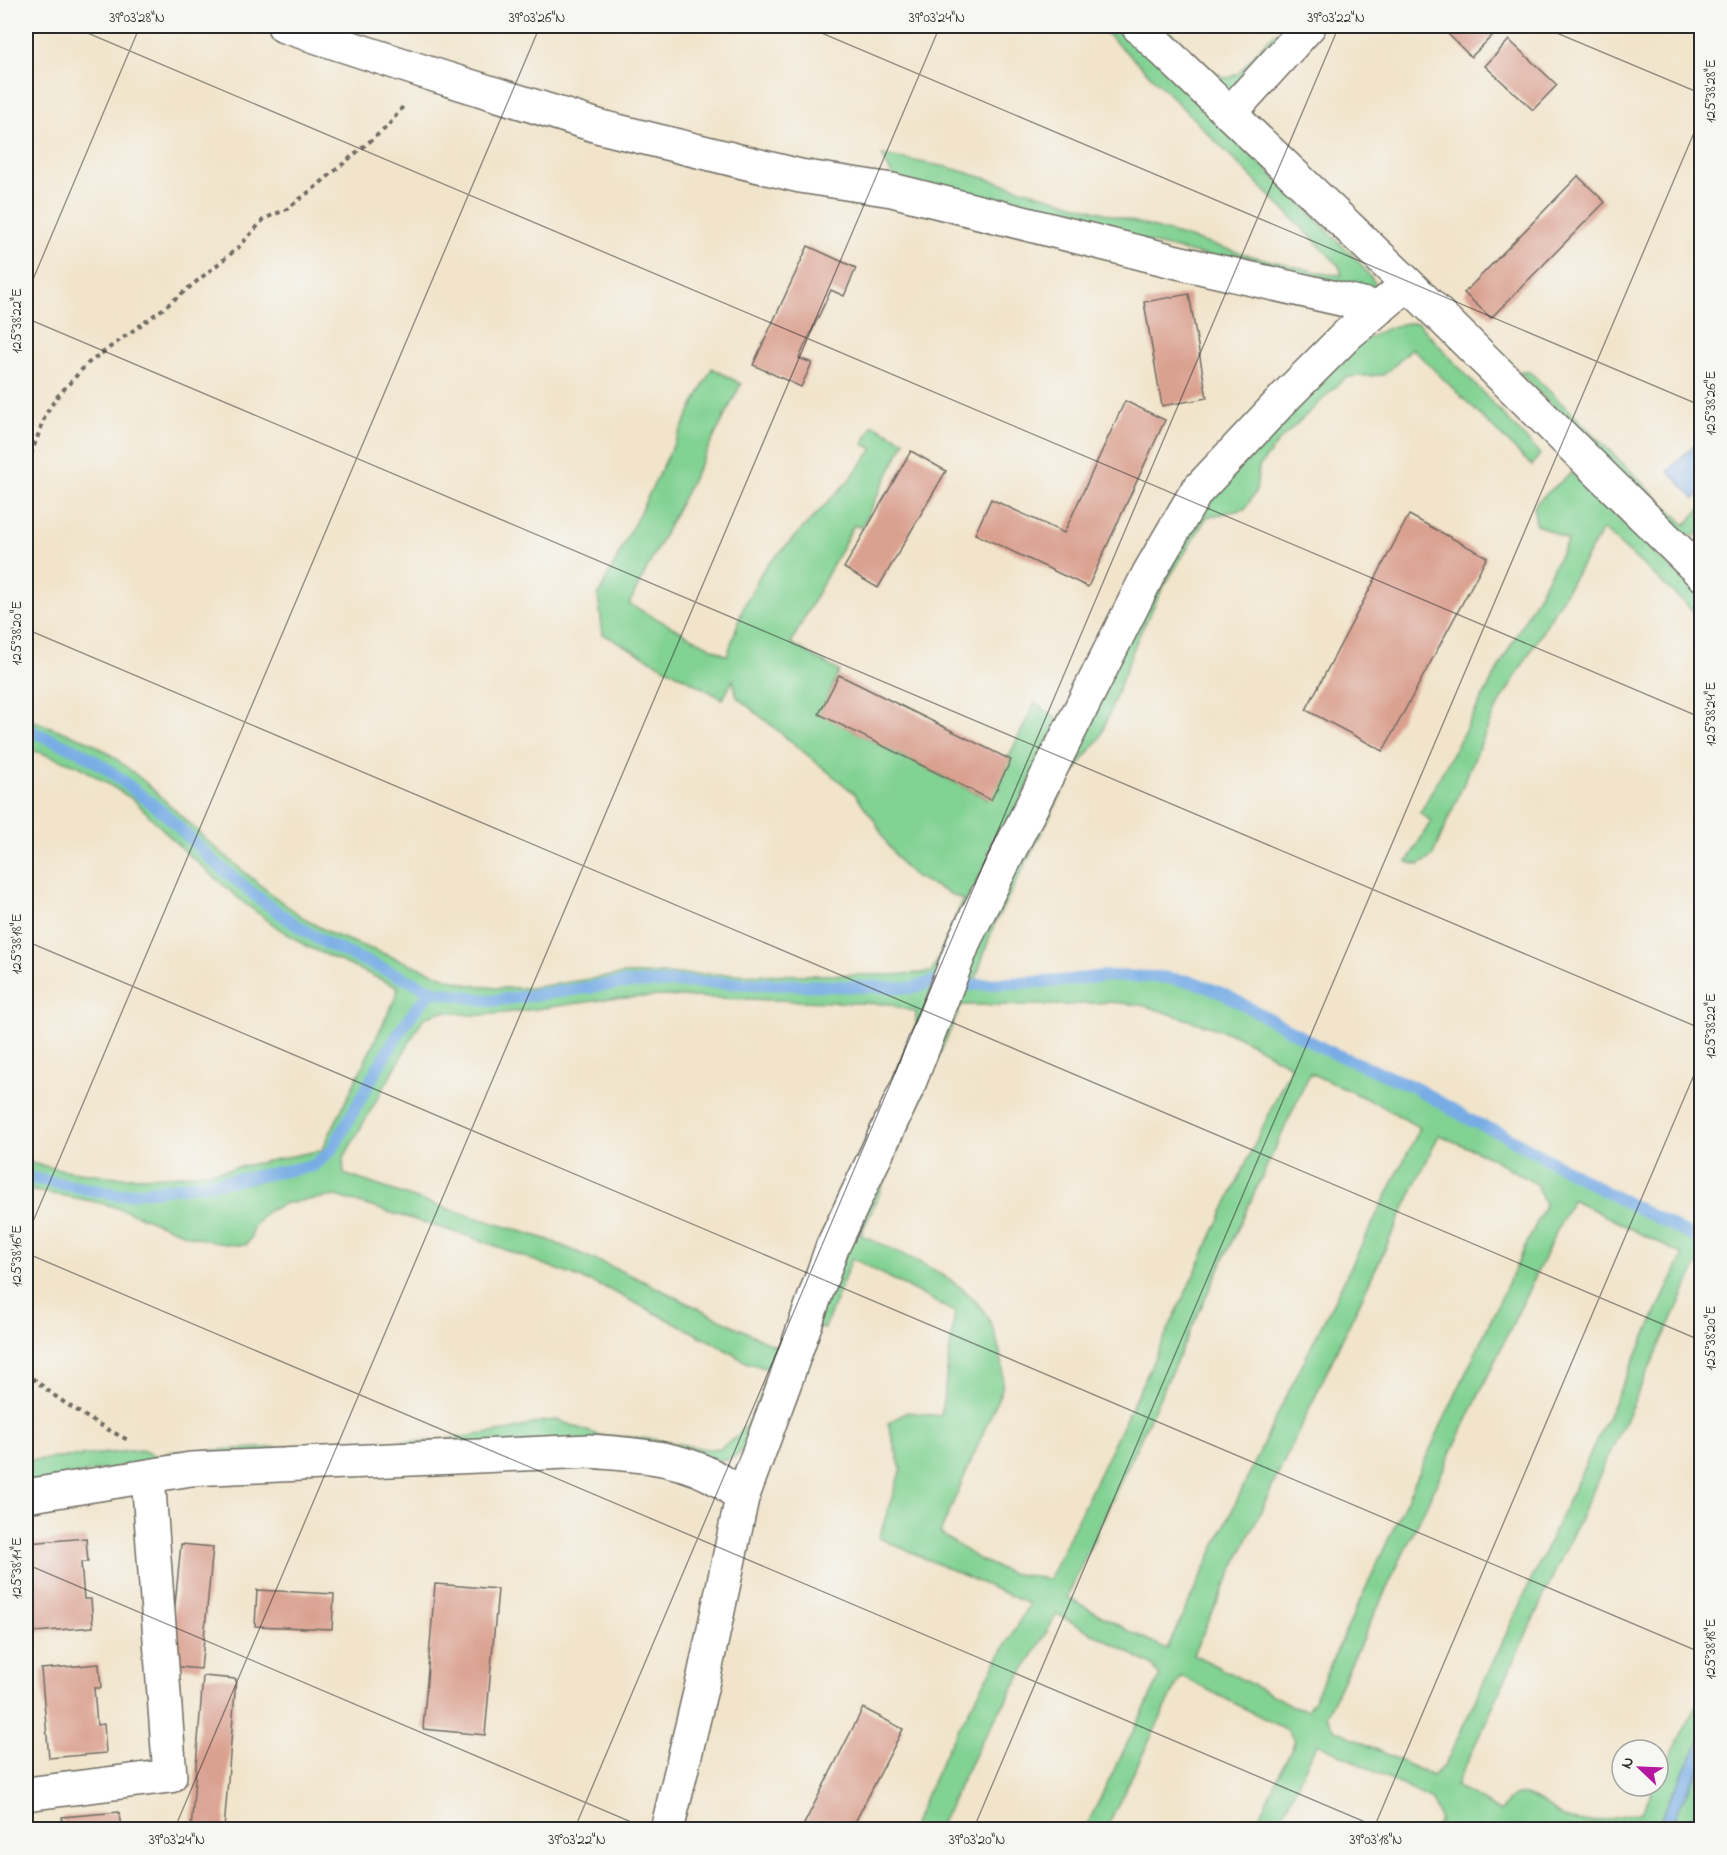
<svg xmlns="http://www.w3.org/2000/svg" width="1727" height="1855" font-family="'Indie Flower',sans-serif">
	<rect width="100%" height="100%" fill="#f6f6f2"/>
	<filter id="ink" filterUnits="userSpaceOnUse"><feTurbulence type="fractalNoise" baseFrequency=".0167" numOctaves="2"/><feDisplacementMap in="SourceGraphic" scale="12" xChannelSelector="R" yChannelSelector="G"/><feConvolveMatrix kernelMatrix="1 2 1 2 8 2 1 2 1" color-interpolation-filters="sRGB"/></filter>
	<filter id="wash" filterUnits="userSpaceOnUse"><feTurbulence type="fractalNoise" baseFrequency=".008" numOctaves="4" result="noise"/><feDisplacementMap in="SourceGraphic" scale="24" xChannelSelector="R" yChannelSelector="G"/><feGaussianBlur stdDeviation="1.35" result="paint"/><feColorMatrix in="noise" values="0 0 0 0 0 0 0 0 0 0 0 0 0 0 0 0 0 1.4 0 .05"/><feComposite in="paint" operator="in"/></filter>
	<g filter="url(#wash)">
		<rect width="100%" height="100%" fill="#f1e4cb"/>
		<!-- green -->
		<path fill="#81d293" stroke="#567e5f" stroke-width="1.5" fill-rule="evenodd" d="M1098 26H1123L1358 261 1379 288 1377 295 897 185 882 155 947 167 1251 256 1326 274 1342 275 1339 266 1320 246 1138 63Z
			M1153 26H1164L1211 70 1223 77 1229 78 1239 73 1262 46 1284 26H1297L1248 81 1225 93Z
			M1407 323H1418L1540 454 1532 466 1412 348 1396 364 1383 375 1346 377 1280 440 1259 467 1256 491 1245 509 1207 517 1164 586 1139 635 1100 738 1071 775 993 927 975 981H967L964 984 967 987H1015L1104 979H1132L1162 980 1193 985 1223 996 1325 1052 1413 1089 1473 1124 1499 1136 1604 1195 1701 1245V1265L1698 1263 1456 1786 1501 1812C1503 1808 1506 1804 1509 1800 1527 1781 1553 1816 1571 1820 1592 1825 1620 1817 1641 1812L1655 1786H1658V1780L1701 1696V1740L1668 1802 1657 1829H1435L1440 1820 1432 1800 1317 1743 1276 1829H1253L1295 1741 1287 1730 1181 1676 1106 1829H1085L1160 1677 1152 1665 1057 1614 978 1748 938 1829H911L948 1747 1029 1604 879 1538 901 1469 888 1423 907 1412 941 1416 955 1312 852 1258 825 1328 814 1325 980 932 1159 575 1207 503 1349 351C1367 338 1385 327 1407 323ZM1109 1002 1142 1005 1236 1035 1291 1066 1169 1328 1049 1579 1010 1573 978 1559 940 1533 1002 1389C1002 1380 1004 1370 1002 1362 999 1344 992 1320 980 1306 951 1272 901 1254 861 1235L961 1005H1067ZM1310 1073 1382 1106 1420 1128 1277 1415 1167 1649 1131 1632 1067 1597ZM1439 1135 1490 1157 1536 1184 1545 1205 1445 1417 1314 1700 1307 1710 1293 1706 1193 1654ZM1572 1199 1683 1255 1445 1765 1432 1776 1334 1729 1326 1716Z
			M712 368 741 384 629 604 727 656 743 608 762 571 849 480 873 449 863 444 873 425 905 441 861 528 854 525 791 643 839 671 820 714 988 799 1035 703 1059 719 938 978 909 984 685 979 621 980 491 998 435 988 329 941 300 924 215 860 167 812 112 769 83 749 26 726V718L91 742 114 757 145 782 210 843 271 894 308 921 332 934 450 979 470 985 496 988H528L625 974 893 975 932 972 963 900 916 877 903 866 886 842 875 821 855 794 737 697 733 680 723 699 603 634 598 596Z
			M1518 371 1530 372 1685 525 1701 508V530L1695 536 1683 535Z
			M1571 473 1701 596V618L1603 529 1494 713 1432 857 1419 865 1407 862 1431 821 1420 813 1568 540 1536 524 1534 508 1537 502Z
			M26 732 80 754 108 773 163 816 211 865 297 930 326 946 428 991 416 1004 400 1026 376 1066 330 1148 311 1163 234 1177 119 1192 26 1174V1162L64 1170 117 1177H134L171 1176 224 1170 322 1150 396 997 398 987 306 946 278 928 243 902 181 848 134 800 79 766 26 748Z
			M937 984 747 1446 737 1455 728 1460H192L165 1452 433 1441 511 1430 544 1421 558 1420 598 1435 650 1439 706 1449 720 1448 733 1440 746 1426 753 1415 771 1370 746 1362 716 1344 606 1288 477 1239 336 1196 286 1203 268 1211 258 1220 252 1229 251 1238 246 1245C199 1247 153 1218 108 1205 81 1198 53 1194 26 1190V1180L119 1198 235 1183 314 1169 335 1152 381 1069 405 1030 420 1007 435 994 490 1004 622 986 685 985 910 990ZM661 996 888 1004 916 1012V1029L815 1251 777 1347 637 1278 549 1240 426 1202 344 1174 343 1159 423 1019C450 1004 455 1017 481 1015 524 1012 567 1004 610 999 627 998 644 997 661 996Z
			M141 1450 162 1458 26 1485V1461Z
			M1701 1765V1799L1686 1829 1670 1830 1679 1807Z"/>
		<!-- water -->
		<path fill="#77ace5" stroke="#516c88" stroke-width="1.5" d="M1701 438V492L1695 499 1668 471Z
			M1701 1740V1765L1679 1807 1670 1829H1657L1668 1802Z"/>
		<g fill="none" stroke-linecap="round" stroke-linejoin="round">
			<!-- stream -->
			<path stroke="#77ace5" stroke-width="12" d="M26 729 81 752 110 771 165 814 214 862 260 899 299 927 327 944 433 991
				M967 985 1061 981 1104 976 1161 977 1194 982 1224 994 1326 1050 1414 1087 1474 1122 1501 1133 1606 1192 1702 1241
				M26 1177 119 1195 235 1180 313 1166 332 1150 378 1067 402 1028 418 1006 433 991 491 1001 622 983 685 982 910 988 936 981"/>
		</g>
		<g id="blocks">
			<!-- building -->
			<path fill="#daa090" d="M1440 26H1484L1493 35 1471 57Z
				M1509 40 1557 85 1533 110 1485 66Z
				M1578 176 1605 202 1491 318 1464 293Z
				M808 246 856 268 844 296 831 290 799 358 812 363 801 387 753 365Z
				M1189 294 1207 398 1162 406 1144 302Z
				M1125 401 1165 420 1088 587 975 534 991 499 1064 533Z
				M911 451 946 471 878 588 844 568Z
				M1409 515 1487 557 1383 751 1306 710Z
				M839 675 1011 760 991 800 819 714Z
				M86 1538 88 1562H81L84 1599H91L93 1627 35 1632 28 1543Z
				M181 1544 213 1547 201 1669 169 1666Z
				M435 1584 498 1589 485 1735 423 1729Z
				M257 1590 334 1594 332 1629 255 1626Z
				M99 1664 101 1688H94L97 1725 104 1724 106 1753 49 1758 41 1669Z
				M203 1676 236 1679 224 1830H191Z
				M863 1708 903 1729 851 1830H801Z
				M119 1812 121 1830H63L62 1817Z"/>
		</g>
	</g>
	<g filter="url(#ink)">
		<use href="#blocks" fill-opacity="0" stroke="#706c63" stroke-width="1.5"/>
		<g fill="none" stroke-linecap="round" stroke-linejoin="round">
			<defs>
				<path id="minor" d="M284 26 428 73 601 127 800 176 892 190 1173 261 1380 308
					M1138 26 1408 284 1702 574
					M1230 113 1309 26
					M26 1496 191 1469 589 1451C635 1455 685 1456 724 1483 730 1487 736 1493 742 1498
					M26 1794 170 1776 148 1476
					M667 1830 704 1676 742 1498 786 1379 832 1248 908 1086 966 937 1149 573 1196 492 1289 393 1348 334 1408 284"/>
			</defs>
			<!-- minor casing -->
			<use href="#minor" stroke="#706c63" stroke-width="36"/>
			<!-- path -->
			<path stroke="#706c63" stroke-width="4" stroke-dasharray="4.5 4.5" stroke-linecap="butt" d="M26 462 30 457 46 414 56 398 87 364 164 308 239 247 264 219 287 209 318 185 388 126 404 105
				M26 1372C35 1381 45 1388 55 1396 79 1413 102 1427 128 1440"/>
			<!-- minor -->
			<use href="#minor" stroke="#fff" stroke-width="33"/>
		</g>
	</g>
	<!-- ticks -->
	<path fill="none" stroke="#2b2b2b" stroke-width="1.5" stroke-opacity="0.45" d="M71 26 1702 718M805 26 1702 406M1540 26 1702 94M26 296 140 26M26 318 1702 1029M26 629 1702 1341M26 941 1702 1653M26 1238 540 26M26 1253 1384 1830M26 1564 650 1830M174 1830 940 26M574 1830 1339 26M973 1830 1702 114M1373 1830 1702 1056"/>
	<!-- margin -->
	<rect width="1727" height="1855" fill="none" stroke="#f6f6f2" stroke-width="66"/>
	<!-- north arrow -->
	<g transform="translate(1640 1768) rotate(293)"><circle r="28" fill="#f6f6f2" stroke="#a5a5a2" stroke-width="1.5"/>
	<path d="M0-4.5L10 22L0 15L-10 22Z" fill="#b5179e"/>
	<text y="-9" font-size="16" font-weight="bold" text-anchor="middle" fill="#2b2b2b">N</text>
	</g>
	<rect x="33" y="33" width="1661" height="1789" fill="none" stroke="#2b2b2b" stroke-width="2"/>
	<g font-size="15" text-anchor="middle" fill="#2b2b2b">
		<text x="137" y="22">39°03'28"N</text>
		<text x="537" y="22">39°03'26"N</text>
		<text x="937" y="22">39°03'24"N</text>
		<text x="1336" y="22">39°03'22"N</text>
		<text transform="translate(1710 91) rotate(-90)" y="5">125°38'28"E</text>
		<text transform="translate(16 321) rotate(-90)" y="5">125°38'22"E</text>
		<text transform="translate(1710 403) rotate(-90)" y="5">125°38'26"E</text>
		<text transform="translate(16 633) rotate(-90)" y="5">125°38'20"E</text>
		<text transform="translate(1710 714) rotate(-90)" y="5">125°38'24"E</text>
		<text transform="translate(16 944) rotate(-90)" y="5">125°38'18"E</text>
		<text transform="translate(1710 1026) rotate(-90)" y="5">125°38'22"E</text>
		<text transform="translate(16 1256) rotate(-90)" y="5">125°38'16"E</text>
		<text transform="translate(1710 1338) rotate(-90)" y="5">125°38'20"E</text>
		<text transform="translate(16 1568) rotate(-90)" y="5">125°38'14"E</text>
		<text transform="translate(1710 1649) rotate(-90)" y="5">125°38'18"E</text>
		<text x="177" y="1844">39°03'24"N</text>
		<text x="577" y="1844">39°03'22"N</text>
		<text x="977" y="1844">39°03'20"N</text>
		<text x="1376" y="1844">39°03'18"N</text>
	</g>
</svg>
